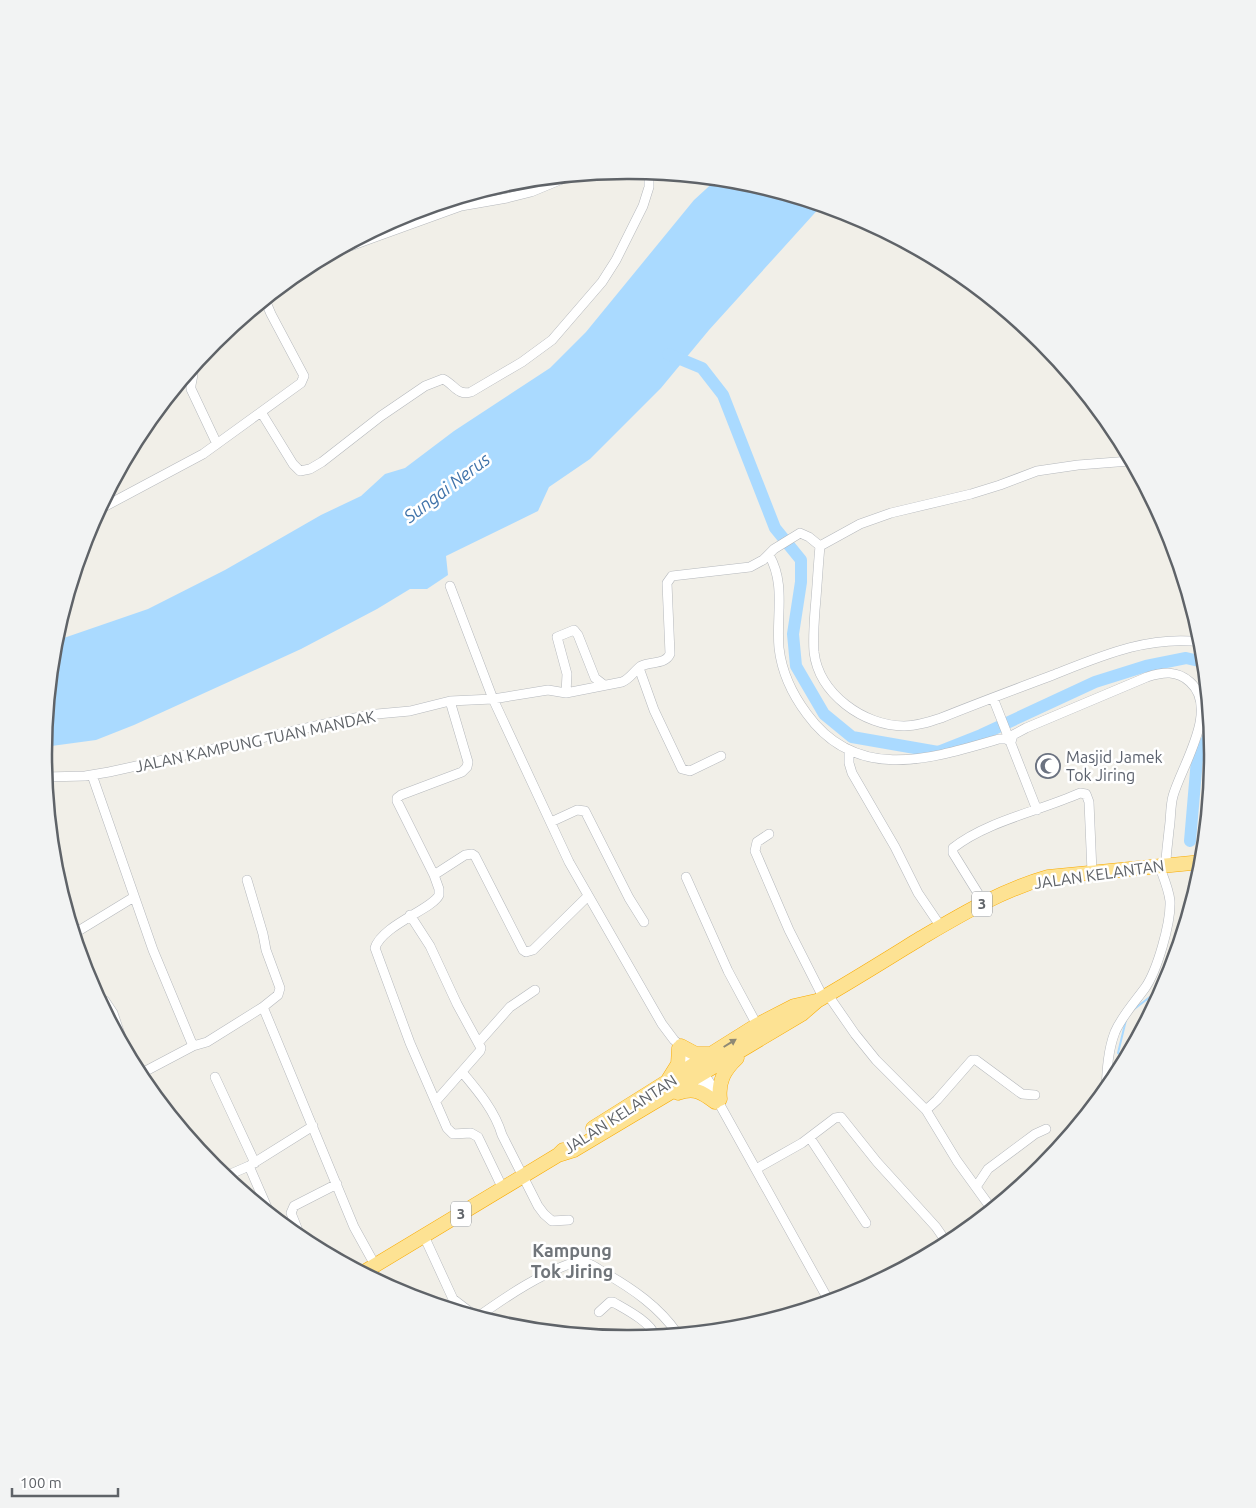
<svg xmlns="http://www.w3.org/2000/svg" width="1256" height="1508" font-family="Ubuntu,sans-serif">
	<rect width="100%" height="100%" fill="#f1efe8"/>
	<!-- water -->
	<path fill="#aadaff" d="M717 179 742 181 822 205 709 330 661 388 590 459 549 487 538 511 446 556 448 575 427 589H410L377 609 301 649 134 725 96 740 44 747 55 641 148 609 225 570 321 515 361 496 385 474 405 468 454 431 550 368 586 332 694 200Z"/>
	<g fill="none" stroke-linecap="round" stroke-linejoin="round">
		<!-- stream -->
		<path stroke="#aadaff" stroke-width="2" d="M1187 913 1190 881
			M1133 1010 1155 993 1166 981
			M1125 1058 1118 1053 1126 1020"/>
		<!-- river -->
		<path stroke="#aadaff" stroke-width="12" d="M668 354 702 368 723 395 775 528 801 560V582L793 634 796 666 824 714 852 737 938 752 981 735 1095 682 1146 666 1186 658 1203 662
			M1190 841 1197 759 1210 734"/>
		<defs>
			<path id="minor" d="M331 253 461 206 507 198 531 192 572 175
				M192 369C195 376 190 382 191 389L217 444
				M261 412 293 464 300 471 310 469 322 462 381 416 425 386 443 379C454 384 457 396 471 392L522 362 552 340 602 282 616 260 643 206 649 187V172
				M100 509 203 454 301 383 304 376 271 314 265 300
				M820 546C818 567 817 589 815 610 814 624 813 639 814 652 819 694 864 726 904 726 917 726 929 722 941 718 978 703 1016 689 1053 675 1101 656 1149 635 1201 642
				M820 546 860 524 891 513 971 494 1000 485 1037 471 1078 465 1130 461
				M769 555C786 584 776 616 779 648 782 674 792 694 807 714 857 783 930 759 999 739H1006L1011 742 1013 735 1026 728 1147 677C1163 672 1177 670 1190 682 1220 709 1182 765 1173 796 1170 807 1171 819 1169 830 1168 842 1166 853 1166 864
				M450 586 493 699 569 862 662 1024 674 1040 683 1048
				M639 668 654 710 682 769 690 771 721 756
				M566 693 567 674 557 637 574 630 578 635 595 678 604 685
				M993 698 1037 810
				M450 701 468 762 467 767 462 772 401 795 397 798V801L434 875 439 889V895C433 909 382 925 375 948L410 1043 447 1128 453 1134 471 1133 478 1137 503 1189
				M849 750V763L852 773 895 847 918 893 941 927
				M92 775 153 950 193 1046 207 1042 263 1007 354 1227 375 1265
				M46 777 85 776 109 772 338 721 377 714 410 711 450 701 493 699 548 690 566 693 622 682C630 679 634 671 641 666 651 661 665 665 670 654L667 583 672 576 750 567 763 560 774 549 800 533 809 537 820 546
				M1207 811V783L1211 770
				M551 822 577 810 585 811 629 898 644 922
				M769 834 757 842 755 851 789 930 823 997
				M434 875 465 855 472 854 475 856 523 950 526 952 533 950 588 896
				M686 877 728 971 757 1025
				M247 880 263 934 266 950 280 988 278 995 263 1007
				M984 903 953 853V848C987 821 1040 811 1080 793L1086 794 1089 802 1092 872
				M410 915 430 946 457 1004 481 1048 480 1051 436 1101
				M75 933 134 897
				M828 995 855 1034 876 1060 926 1110 937 1100 972 1060H976L1022 1094 1035 1095
				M105 1001 113 1013 123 1043
				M479 1042 510 1007 535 990
				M680 1049 711 1097
				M701 1069 720 1099V1105L829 1301
				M462 1072C478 1091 495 1111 502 1135L538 1206 544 1214 552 1221 569 1220
				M140 1074 193 1046
				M215 1077 255 1163
				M1106 1089C1107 1070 1108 1050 1115 1032 1122 1016 1134 1003 1145 988 1157 971 1171 923 1170 901 1169 890 1163 876 1159 865
				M926 1110 957 1161 991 1208
				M810 1138 866 1223
				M249 1166 269 1212
				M756 1169 802 1143 835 1118 841 1117 877 1162 936 1227 947 1243
				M226 1176 249 1166 313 1126
				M976 1187 988 1169 1035 1134 1046 1129
				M424 1236 453 1299 474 1315
				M301 1238 291 1213 294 1206 337 1184
				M599 1312 610 1302H613C625 1309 651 1322 655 1336
				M479 1316C510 1294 540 1274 577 1261 588 1261 596 1268 605 1273 633 1289 659 1307 677 1333"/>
			<path id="highway" d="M681 1046 696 1054H712
				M668 1080 678 1064 679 1048
				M678 1093C694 1087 702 1092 715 1102
				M720 1099C718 1082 724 1070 737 1058
				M593 1128 757 1025 794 1006 816 1001
				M558 1155 574 1150 802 1014 817 1001C852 981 887 959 921 938 962 914 1002 890 1048 877L1202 862
				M364 1272 558 1155 563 1150"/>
		</defs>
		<!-- minor casing -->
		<use href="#minor" stroke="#b5b8bc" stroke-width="10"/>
		<!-- highway casing -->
		<use href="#highway" stroke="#f9ab00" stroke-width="15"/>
		<!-- minor -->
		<use href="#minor" stroke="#fff" stroke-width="9"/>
		<!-- highway -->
		<use href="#highway" stroke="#fde293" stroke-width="14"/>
	</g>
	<!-- one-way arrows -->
	<defs><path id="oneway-solid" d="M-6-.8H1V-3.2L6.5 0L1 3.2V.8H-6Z" transform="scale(1.25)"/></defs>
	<use fill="#8e8975" href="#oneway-solid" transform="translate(730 1043) rotate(-32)"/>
	<!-- icons -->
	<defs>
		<symbol id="mosque-ring" viewBox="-11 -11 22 22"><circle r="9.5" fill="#fff" stroke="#6b7280" stroke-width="1.5"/><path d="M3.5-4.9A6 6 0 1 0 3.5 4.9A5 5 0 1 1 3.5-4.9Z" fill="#6b7280"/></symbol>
	</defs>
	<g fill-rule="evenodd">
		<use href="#mosque-ring" x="1034" y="752" width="28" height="28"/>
	</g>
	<g text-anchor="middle" stroke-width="5" stroke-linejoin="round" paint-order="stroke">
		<!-- shield labels -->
		<g fill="#fff" stroke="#8f9295" stroke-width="1">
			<rect x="972" y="891.5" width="20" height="25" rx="4"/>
			<rect x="451" y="1201.5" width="20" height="25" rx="4"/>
		</g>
		<g font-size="15" font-weight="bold" fill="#5f6368">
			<text x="982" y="909">3</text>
			<text x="461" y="1219">3</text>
		</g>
		<!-- street labels -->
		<g font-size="16" fill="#5f6368" stroke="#fff">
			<text transform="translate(255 741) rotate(-12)" y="6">JALAN KAMPUNG TUAN MANDAK</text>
			<text transform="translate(1099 874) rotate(-8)" y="6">JALAN KELANTAN</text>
			<text transform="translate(620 1114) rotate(-33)" y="6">JALAN KELANTAN</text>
		</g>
		<!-- worship labels -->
		<g font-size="16" fill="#5b616d" stroke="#fff" text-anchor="start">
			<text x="1066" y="763">Masjid Jamek<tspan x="1066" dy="18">Tok Jiring</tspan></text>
		</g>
		<!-- water labels -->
		<g font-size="18" font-style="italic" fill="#4174aa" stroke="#fff">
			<text transform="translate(447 488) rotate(-37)" y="6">Sungai Nerus</text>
		</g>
		<!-- neighbourhood labels -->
		<g font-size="18" font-weight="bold" fill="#70757a" stroke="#fff">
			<text x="572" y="1257">Kampung<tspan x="572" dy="21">Tok Jiring</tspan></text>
		</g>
	</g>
	<!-- crop -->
	<path d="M0 0H1256V1508H0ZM627 179H629A575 575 0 0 1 1204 754V755A575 575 0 0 1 629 1330H627A575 575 0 0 1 52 755V754A575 575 0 0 1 627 179Z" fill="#f2f3f3" fill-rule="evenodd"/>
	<path fill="none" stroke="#5f6368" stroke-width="2.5" d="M627 179H629A575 575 0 0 1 1204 754V755A575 575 0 0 1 629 1330H627A575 575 0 0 1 52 755V754A575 575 0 0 1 627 179Z"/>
	<!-- scale -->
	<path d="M12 1488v8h106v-8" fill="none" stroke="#5f6368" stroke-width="2.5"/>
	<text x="20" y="1488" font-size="15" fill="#5f6368" stroke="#ffffff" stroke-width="4" paint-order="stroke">100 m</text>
</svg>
